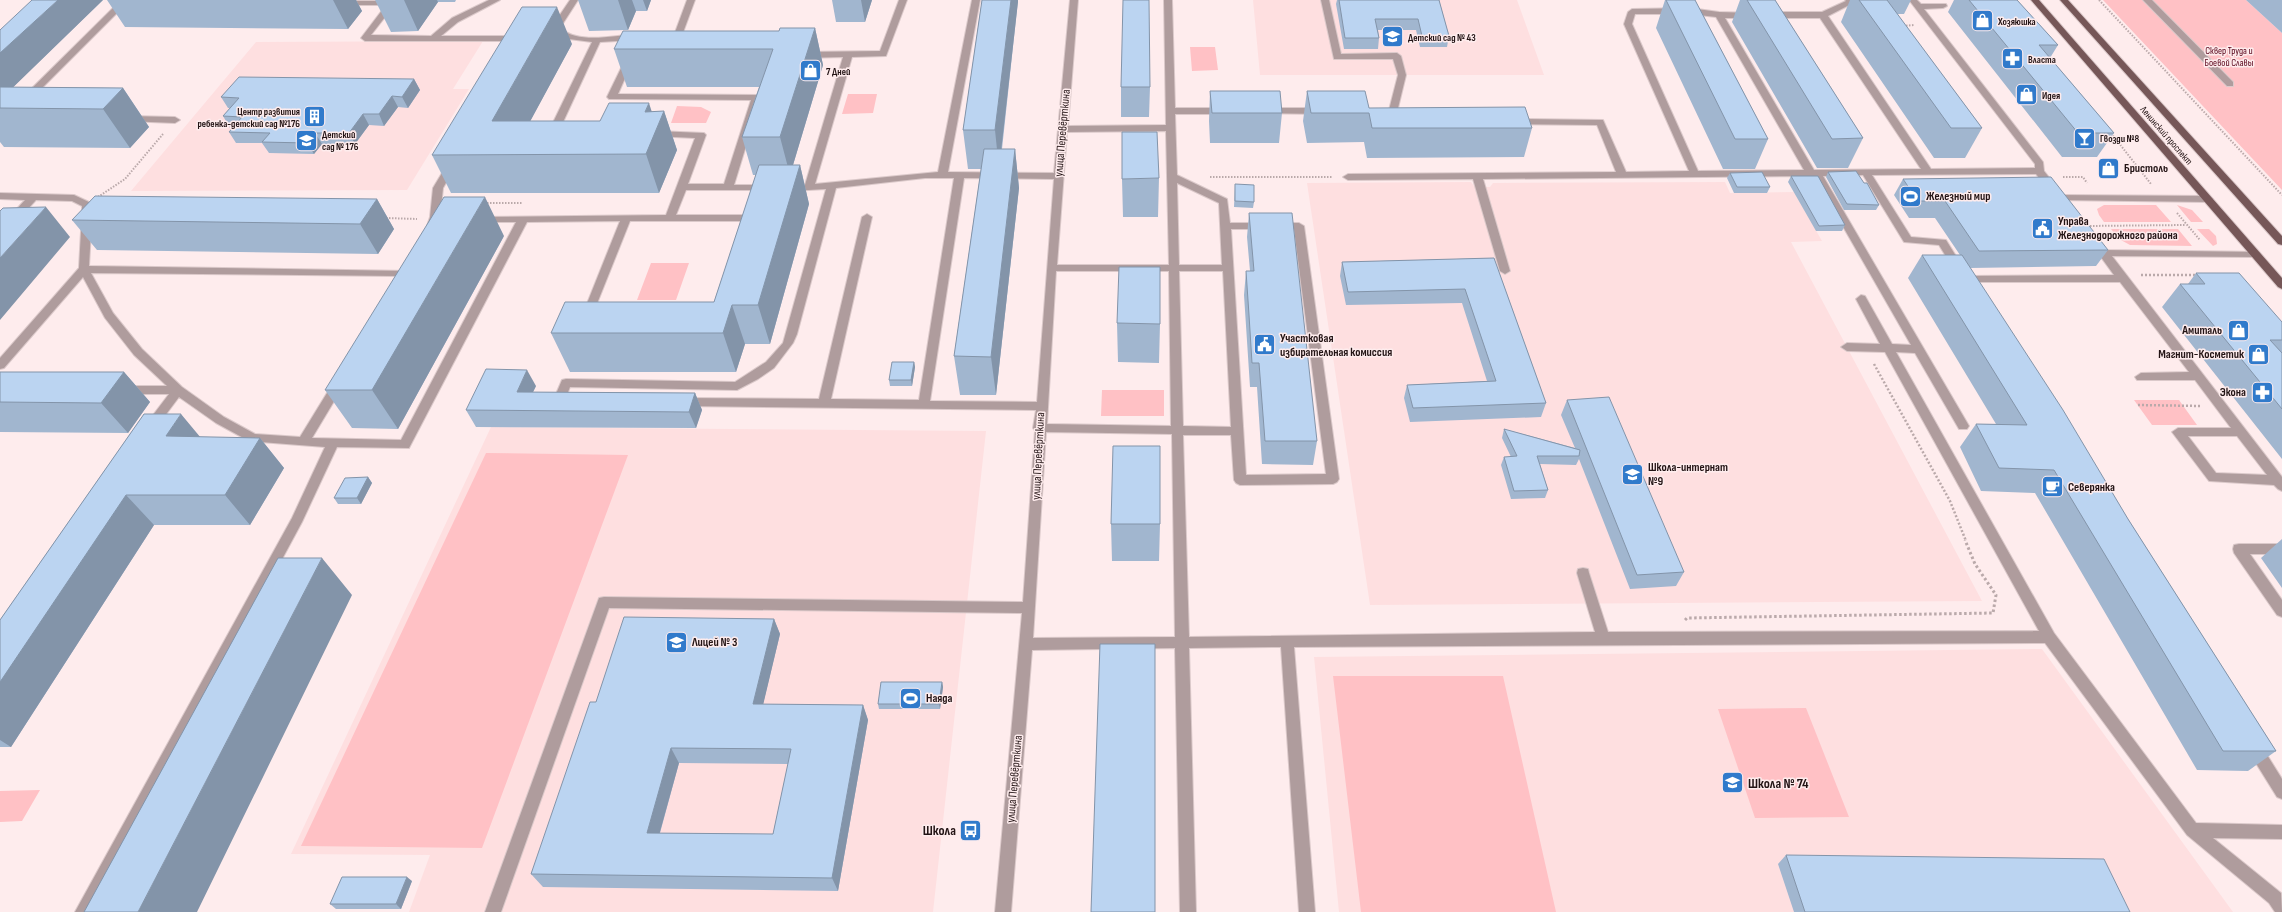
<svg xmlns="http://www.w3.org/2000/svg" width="2282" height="912" font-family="'Sofia Sans Condensed',sans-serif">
	<rect width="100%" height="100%" fill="#feeced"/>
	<!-- built -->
	<path fill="#fedfe0" d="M1253 0H1517L1544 75H1260Z
		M483 41 453 89H469L407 190 131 191 256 42Z
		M1471 182 1474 186 1481 187H1490L1493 183 1725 182 1730 193 1794 192 1822 241 1791 242 1982 601 1370 605 1307 183Z
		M491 427 986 431 933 912H409L430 855 291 854Z
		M2042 649 2233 912H1339L1314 657Z"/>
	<!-- green -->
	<path fill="#ffc1c5" d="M2103 0H2246L2282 33V190Z
		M1190 47H1215L1218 70 1192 71Z
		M848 94H877L873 113 842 114Z
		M677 106 701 107 711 112 706 123H671Z
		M2104 205H2156L2171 222H2104L2099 215 2097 209Z
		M2177 205 2192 210 2203 222H2191Z
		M2111 229H2178L2192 246 2130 245 2119 239Z
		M2197 229H2209L2216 236 2217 244 2213 246Z
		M651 263H689L676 300H637Z
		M1102 390H1164V416H1101Z
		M2134 400H2179L2197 425H2152Z
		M486 453 628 455 482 848 301 846Z
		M1333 676H1503L1556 912H1361Z
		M1806 708 1849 817 1755 818 1718 709Z
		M40 790 22 821 0 822V791Z"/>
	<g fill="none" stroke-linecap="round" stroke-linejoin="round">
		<defs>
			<path id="minor" d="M121 0H130L29 101H23V97Z
				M489 0H500L458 22 441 36H518L521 37V41H365L361 38 386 5H341L337 3 341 1H395L396 3 371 35 431 36 452 18Z
				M570 0H578L560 28C578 44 612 36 635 34L639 37 635 40 600 42 557 135 552 138 547 135 592 42 561 38 551 28Z
				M687 0H695L678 46 671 48 670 46Z
				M899 0H907L886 56 852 57 815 184 938 172 972 0H980L948 172 1054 173 1070 0H1078L1068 126 1166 125 1164 0H1172L1175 108H1225L1230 111 1225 114H1175L1177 175 1227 199 1230 223H1299L1304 226 1339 479 1337 482 1333 484 1240 485 1236 483 1234 480 1231 435H1183L1189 637 1595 632 1577 573 1578 569 1583 568 1588 569 1589 573 1608 632 2039 631 1885 352 1847 351 1841 347 1847 343 1880 344 1856 299 1861 295 1865 296 1892 344 1911 345 1814 176 1483 179 1510 271 1505 274 1500 271 1473 179 1348 180 1343 177 1348 174 1616 172 1597 125 1512 124 1510 122 1515 119 1603 120 1626 172 1689 171 1624 24 1628 12 1632 9 1690 8 1719 12 1753 13 1754 15 1750 18H1725L1814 170 1921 169 1820 18H1768L1764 15 1768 12H1822L1846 1 1845 0H1854L1855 2 1828 16 1931 169 2035 168V164L1909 0H1917L1921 4H1946L1947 6 1943 8 1924 9 2043 162 2044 171 2059 190 2057 192H2051L2036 174 1872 175 1911 237 1946 240 1964 269 1959 272 1955 271 1939 245 1904 242 1863 175 1823 176 1969 426 1967 429H1959L1915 353 1896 352 2054 633 2196 823 2282 825V839L2213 838 2281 893 2282 912H2275L2269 903 2187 835 2045 643 1294 647 1315 912H1299L1281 647 1189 648 1196 912H1180L1175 648 1032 650 1011 912H995L1022 613 609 608 501 912H485L599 598 604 597 1023 602 1035 431 1033 428 1036 410 684 406 678 402 684 398 819 399 862 217 867 214 872 217 831 399 919 400 954 178H925L836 188 797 334 793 343 774 368 758 379 737 390 570 387 566 397 571 401 569 404 559 405 553 401 562 380 566 379 735 382 766 362 783 343 826 189 791 191 786 188 791 185H805L843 57 804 58 800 55 804 52 880 51ZM1635 14H1690L1716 17 1804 170 1698 171 1632 24ZM1166 131 1169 265H1057L1067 132ZM964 178 1054 179 1037 402 930 401ZM1177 183 1219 203 1222 265H1179ZM1231 229H1294L1326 474 1246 475ZM1056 271H1169L1171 426 1047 424ZM1179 271H1223L1231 427 1183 426ZM1046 432 1172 434 1175 637 1033 638Z
				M1321 0H1329L1341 54 1397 53 1401 56 1406 75 1397 112 1394 113 1389 110 1398 75 1393 59H1334Z
				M2143 0H2152L2233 82V86H2227Z
				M629 57 633 60 618 94 759 95 761 97 734 185H768L771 186V190H686L676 215H748L753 218 750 229H742V221H630L592 316 587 320 582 316 620 221 527 222 409 448 337 447 302 522 92 912H75L292 518 325 447 249 441 216 423 179 397 155 429H147L145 426 147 423 169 394H124L118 390 124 386H167L134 355 105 318 83 277 4 368 0 369V358L79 268 82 213V206L72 201 36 200 4 235 0 236V227L25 200 0 199V193L74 195 91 203 92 213 89 266 408 271 409 273 403 283 399 285 394 281 397 276 91 273 113 313 142 349 182 387 224 417 255 434 300 437 335 380 339 379 345 383 312 438 401 440 516 222H480L475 219 476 217 666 215 695 138 653 136 651 134 656 131 704 133 706 135 688 184H724L751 100 609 99 607 97 625 60Z
				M1265 108H1321L1326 111 1321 114 1262 113 1260 111Z
				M129 116 175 117 180 120 175 123 126 121 124 119Z
				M451 162 456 165 443 188 440 217 436 228H428L427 226 430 217 433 188 448 163Z
				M2059 195 2208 196 2213 199 2208 202 2056 200 2054 198Z
				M2095 239 2099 240 2106 250 2259 252 2260 254 2255 257 2112 256 2282 477V491L2278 489 2274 485 2209 481 2172 432 2178 428H2231L2195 380H2137L2135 377 2141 373 2189 372 2120 282H1965L1960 279 1965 276 2114 275 2090 242ZM2188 436H2237L2267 475 2216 473Z
				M2239 544H2282V554H2250L2282 600V617L2277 615 2234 553 2233 549 2234 545Z
				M2254 740 2259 742 2282 779V799L2277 797 2249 752 2247 747 2249 742Z"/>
			<path id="major" d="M2031 0H2039L2282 278V289L2278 287Z
				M2060 0H2068L2282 236V245L2278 244Z"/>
		</defs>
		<!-- minor casing -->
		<use href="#minor" stroke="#dbc9ca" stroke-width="2"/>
		<!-- major casing -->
		<use href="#major" stroke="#dbc9ca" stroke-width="2"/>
		<!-- path-far2 -->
		<path stroke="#baa9aa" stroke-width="2" stroke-dasharray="1.5 1.5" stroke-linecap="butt" d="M2099 0 2282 195
			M1903 26 1914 25
			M1394 30 1396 42
			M2111 133 2151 184
			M1210 177H1333
			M2063 177H2083L2087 183
			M98 197 125 179 163 134
			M484 203H523
			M2177 213 2200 240
			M386 218 417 219
			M2087 226 2186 225"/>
		<!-- path-far1 -->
		<path stroke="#baa9aa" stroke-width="2.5" stroke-dasharray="2 2" stroke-linecap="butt" d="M2141 275H2198
			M1874 364 1950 501 1966 541
			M2138 405 2200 406"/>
		<!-- path -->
		<path stroke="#baa9aa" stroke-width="3" stroke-dasharray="2.5 2.5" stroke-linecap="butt" d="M1685 620 1687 618 1993 613 1996 595 1975 564 1965 540"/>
		<!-- minor -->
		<use href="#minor" fill="#af9c9d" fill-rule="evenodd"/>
		<!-- major -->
		<use href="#major" fill="#765758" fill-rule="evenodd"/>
	</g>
	<!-- wall -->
	<path fill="#a1b6cf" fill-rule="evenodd" d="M103 0 13 87 123 88 149 127 130 148 4 147 0 142V30Z
		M107 0H356L362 11 348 29 125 27Z
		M375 0H456L455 2H438L418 31 391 32Z
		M578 0H651L647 11H636L628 30 589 31Z
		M832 0H872L865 22H836Z
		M982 0H1018L1002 149H1015L1019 188 996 395H960L954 356 981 169H968L963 130Z
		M1337 0H1439L1449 36 1447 47H1420L1416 30H1378L1379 38 1378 49H1344L1336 4Z
		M1665 0H1695L1768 139 1755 169H1723L1656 28Z
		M1740 0H1775L1863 138 1848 168H1817L1732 22Z
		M1850 0H1911L1904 14H1897L1982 128 1965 158H1934L1841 22Z
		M1954 0H2017L2058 45 2050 58 2114 133 2097 157H2062L1948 12Z
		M2246 0H2282V33Z
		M815 28 823 65 793 165H800L809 204 770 344H745L736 372H570L551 333 714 302 756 175H753L742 137 759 87H627L614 49 779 31Z
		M572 44 530 121H600L651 112 664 111 677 150 659 193H451L432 155Z
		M414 79 420 90 408 108 398 107 384 126 369 125 355 144H322L314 154 269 153 262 143H236L229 132 233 128H230L223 116 230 108H228L221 97Z
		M1121 87H1150L1149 117H1121Z
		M1210 91 1282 113 1279 143H1210L1209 121Z
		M1307 91 1369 108 1532 128 1524 157 1367 158 1364 142 1307 143 1303 121Z
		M1828 172 1879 205 1876 210H1844L1826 177Z
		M1730 173 1770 187 1767 193H1734L1727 178Z
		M1791 176 1845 225 1842 231H1816L1788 182Z
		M1159 178 1158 217H1123L1122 179Z
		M1903 179 2108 250 2096 266 1970 268 2128 519 2276 751 2248 771 2197 770 2035 493 1981 491 1960 447 1976 424H1996L1908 278 1922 255H1960L1935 218H1909L1894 195Z
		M1235 184 1254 202 1253 208 1234 207Z
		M377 199 394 229 378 254 97 250 72 220Z
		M1249 213 1317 441 1313 465 1262 464 1257 387H1250L1244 295 1246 271H1250L1247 237Z
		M504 236 398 429 352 428 325 390Z
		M1494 258 1546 403 1541 417 1410 422 1404 398 1407 385 1487 381 1462 303 1346 305 1340 276 1342 262Z
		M2196 273 2282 322V459L2162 307 2180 284H2188Z
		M1117 323 1160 324 1159 363 1118 362Z
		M914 362 915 367 912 386H890L889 380Z
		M0 372H124L150 402 128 433 0 432Z
		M536 386 533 392 695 393 702 410 696 428 476 427 466 410Z
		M1567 400 1684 572 1676 586 1630 589 1579 459 1576 465 1540 464 1548 490 1545 498 1511 499 1501 465 1504 457H1511L1502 438 1504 429 1575 448 1561 415Z
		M144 414 200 437 260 438 284 468 250 525H154L11 747H0V620Z
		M368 477 372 483 361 504H338L334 498Z
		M1111 524H1160L1159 561H1112Z
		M2282 539V588L2261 558Z
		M774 619 780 634 763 704 863 705 868 720 838 891 543 887 531 874 596 702ZM679 763 788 764 773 834 660 833Z
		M942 682 943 687 940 709H879L878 704Z
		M1786 855 2130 912H1794L1778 864Z
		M412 881 401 909H336L330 904Z"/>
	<!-- shaded-wall -->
	<path fill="#8394a9" d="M58 0H103L0 100V53Z
		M333 0H356L362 11 348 29Z
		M404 0H437L438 2 418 31Z
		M618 0H632L636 11 628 30Z
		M643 0H651L647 11Z
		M861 0H872L865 22Z
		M1011 0H1018V2L999 169 995 130Z
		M557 7 572 44 512 155 492 121Z
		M815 28 823 65 790 175 780 137Z
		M414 79 420 90 408 108 402 97Z
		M123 88 149 127 130 148 103 109Z
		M392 96 398 107 384 126 379 114Z
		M649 103 657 128 664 111 677 150 659 193 646 154 645 112Z
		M363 114 369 125 355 144 349 133Z
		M315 133 322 144 314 154 307 143Z
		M1015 149 1019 188 996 395 991 357Z
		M800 165 809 204 770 344 758 305Z
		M485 197 504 236 398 429 372 390Z
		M377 199 394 229 378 254 360 224Z
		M46 207 70 237 0 320V258Z
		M732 305 745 344 736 372 723 333Z
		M914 362 915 367 912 386 911 380Z
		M527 370 536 386 525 408 517 392Z
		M124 372 150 402 128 433 101 403Z
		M695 393 702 410 696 428 689 412Z
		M181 414 206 444 166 436Z
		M260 438 284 468 250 525 225 495Z
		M368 477 372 483 361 504 357 498Z
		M126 495 154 525 11 747 0 740V682Z
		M322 558 352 595 197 912H138Z
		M774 619 780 634 760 718 753 704Z
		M942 682 943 687 940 709 939 704Z
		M863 705 868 720 838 891 832 878Z
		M671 748 679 763 656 846 647 833Z
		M407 877 412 881 401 909 396 904Z"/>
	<!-- building -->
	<path fill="#bbd4f1" stroke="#8394a9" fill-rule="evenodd" d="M32 0H58L0 53V30Z
		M982 0H1011L995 130H963Z
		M1123 0H1149L1150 87H1121Z
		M1339 0H1439L1449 36H1422L1418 19H1375L1379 38H1345Z
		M1666 0H1695L1768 139H1735Z
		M1747 0H1775L1863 138 1832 139Z
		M1859 0H1887L1982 128H1951Z
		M1969 0H2017L2058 45H2039L2114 133H2078Z
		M522 7H557L492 121H600L609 103H649L645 112 664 111 646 154 432 155Z
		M780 28H815L780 137H742L773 49H614L623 31H779Z
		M239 77 414 79 402 97 392 96 379 114H363L349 133H315L307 143 262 142 270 133 229 132 242 117 223 116 239 98 221 97Z
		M0 87 123 88 103 109 0 108Z
		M1210 91H1280L1282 113H1212Z
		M1307 91H1365L1369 108 1525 107 1532 128H1372L1369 113H1311Z
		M1122 132H1157L1159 178 1122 179Z
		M984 149H1015L991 357 954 356Z
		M759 165H800L758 305H732L723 333H551L565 302H714Z
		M1856 171 1864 183H1867L1879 205 1847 204 1828 172Z
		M1762 172 1770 187H1737L1730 173Z
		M1791 176H1818L1845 225 1819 226Z
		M2051 177 2108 250 1979 251 1945 201H1918L1903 179Z
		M1235 184 1254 185V202L1235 201Z
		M95 196 377 199 360 224 72 220Z
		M444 197H485L372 390H325Z
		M46 207 0 258V211L3 208Z
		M1249 213H1292L1317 441H1265L1259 363H1252L1249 315 1246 271H1254Z
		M1922 255H1962L2063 410 2128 519 2276 751H2223L2054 470 1999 468 1976 424 2027 425Z
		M1494 258 1546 403 1413 408 1407 385 1496 381 1465 289 1348 292 1342 262Z
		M1119 267H1160V324L1117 323Z
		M2196 273H2239L2282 322V340H2270L2282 353V409L2180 284H2205Z
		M892 362H914L911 380H889Z
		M486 369 527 370 517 392 695 393 689 412 466 410Z
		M0 372H124L101 403 0 402Z
		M1609 397 1684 572 1637 575 1567 400Z
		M144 414H181L166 436 260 438 225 495H126L0 682V620Z
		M1504 429 1580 450 1579 456H1537L1548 490 1514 491 1504 457 1517 456Z
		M1113 446H1160V524H1111Z
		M368 477 357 498H334L345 478Z
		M278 558H322L138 912H84Z
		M624 617 774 619 753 704 863 705 832 878 531 874 590 702H596ZM671 748 791 749 773 834 647 833Z
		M1100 644H1155V912H1091Z
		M881 682H942L939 704H878Z
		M1786 855 2104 859 2130 912H1805Z
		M342 877H407L396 904H330Z"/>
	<!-- icons -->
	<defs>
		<symbol id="shop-square" viewBox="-11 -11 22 22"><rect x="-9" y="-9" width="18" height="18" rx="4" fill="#307acb" stroke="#feeced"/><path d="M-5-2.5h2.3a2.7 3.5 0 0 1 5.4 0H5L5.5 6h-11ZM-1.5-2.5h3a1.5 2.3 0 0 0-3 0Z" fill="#fff"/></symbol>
		<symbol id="school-square" viewBox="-11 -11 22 22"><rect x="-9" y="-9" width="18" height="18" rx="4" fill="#307acb" stroke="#feeced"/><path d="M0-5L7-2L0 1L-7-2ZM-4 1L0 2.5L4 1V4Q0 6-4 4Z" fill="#fff"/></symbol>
		<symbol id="pharmacy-square" viewBox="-11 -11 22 22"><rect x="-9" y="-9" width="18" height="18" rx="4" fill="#307acb" stroke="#feeced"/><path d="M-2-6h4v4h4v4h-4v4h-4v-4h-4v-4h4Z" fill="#fff"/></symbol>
		<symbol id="building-square" viewBox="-11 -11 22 22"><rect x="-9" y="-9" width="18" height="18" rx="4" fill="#307acb" stroke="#feeced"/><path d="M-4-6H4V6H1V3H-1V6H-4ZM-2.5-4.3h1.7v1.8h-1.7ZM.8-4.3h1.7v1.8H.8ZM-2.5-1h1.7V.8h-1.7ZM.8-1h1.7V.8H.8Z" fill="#fff"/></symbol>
		<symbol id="bar-square" viewBox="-11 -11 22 22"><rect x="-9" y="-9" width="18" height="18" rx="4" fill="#307acb" stroke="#feeced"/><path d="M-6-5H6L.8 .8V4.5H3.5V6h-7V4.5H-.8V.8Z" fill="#fff"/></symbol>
		<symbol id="stadium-square" viewBox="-11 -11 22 22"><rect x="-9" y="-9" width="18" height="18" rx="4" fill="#307acb" stroke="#feeced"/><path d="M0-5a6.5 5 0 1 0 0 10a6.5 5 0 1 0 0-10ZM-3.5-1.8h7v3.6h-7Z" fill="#fff"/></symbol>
		<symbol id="civic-square" viewBox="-11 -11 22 22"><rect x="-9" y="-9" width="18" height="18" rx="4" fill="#307acb" stroke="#feeced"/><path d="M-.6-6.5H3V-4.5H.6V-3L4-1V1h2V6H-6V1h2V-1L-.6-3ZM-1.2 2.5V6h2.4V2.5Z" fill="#fff"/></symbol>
		<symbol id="cafe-square" viewBox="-11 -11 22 22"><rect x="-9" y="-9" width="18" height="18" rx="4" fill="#307acb" stroke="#feeced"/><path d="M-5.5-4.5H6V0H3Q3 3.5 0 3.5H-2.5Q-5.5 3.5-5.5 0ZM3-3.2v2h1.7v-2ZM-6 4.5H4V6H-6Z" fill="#fff"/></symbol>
		<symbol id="bus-square" viewBox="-11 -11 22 22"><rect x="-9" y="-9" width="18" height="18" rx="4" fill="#307acb" stroke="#feeced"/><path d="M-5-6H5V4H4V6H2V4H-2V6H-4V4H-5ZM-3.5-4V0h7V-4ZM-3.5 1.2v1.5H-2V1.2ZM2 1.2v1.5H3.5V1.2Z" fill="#fff"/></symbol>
	</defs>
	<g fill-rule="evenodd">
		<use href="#shop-square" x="1970" y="8" width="25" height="25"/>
		<use href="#school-square" x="1380" y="24" width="25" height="25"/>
		<use href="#pharmacy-square" x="2000" y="46" width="25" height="25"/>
		<use href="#shop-square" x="798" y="58" width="25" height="25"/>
		<use href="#shop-square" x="2014" y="82" width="25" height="25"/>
		<use href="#building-square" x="302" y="104" width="25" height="25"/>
		<use href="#bar-square" x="2072" y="126" width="25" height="25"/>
		<use href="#school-square" x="294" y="128" width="25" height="25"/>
		<use href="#shop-square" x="2096" y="156" width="25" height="25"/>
		<use href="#stadium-square" x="1898" y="184" width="25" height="25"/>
		<use href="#civic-square" x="2030" y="216" width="25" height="25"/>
		<use href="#shop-square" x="2226" y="318" width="25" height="25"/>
		<use href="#civic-square" x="1252" y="332" width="25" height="25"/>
		<use href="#shop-square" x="2246" y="342" width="25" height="25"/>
		<use href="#pharmacy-square" x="2250" y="380" width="25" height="25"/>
		<use href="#school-square" x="1620" y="462" width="25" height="25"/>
		<use href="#cafe-square" x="2040" y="474" width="25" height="25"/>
		<use href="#school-square" x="664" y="630" width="25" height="25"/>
		<use href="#stadium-square" x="898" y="686" width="25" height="25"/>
		<use href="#school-square" x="1720" y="770" width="25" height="25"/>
		<use href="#bus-square" x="958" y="818" width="25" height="25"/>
	</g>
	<g text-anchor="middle" stroke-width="3" stroke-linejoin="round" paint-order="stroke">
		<!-- far-poi labels -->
		<g font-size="10" font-weight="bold" fill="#231415" stroke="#feeced" text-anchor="start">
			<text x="1998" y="25">Хозяюшка</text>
			<text x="1408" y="41">Детский сад № 43</text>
			<text x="2028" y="63">Власта</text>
			<text x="826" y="75">7 Дней</text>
			<text x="2042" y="99">Идея</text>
			<text x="300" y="115" text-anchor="end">Центр развития<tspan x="300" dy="12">ребенка-детский сад №176</tspan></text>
			<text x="322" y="138">Детский<tspan x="322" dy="12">сад № 176</tspan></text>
			<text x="2100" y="142">Гвозди №8</text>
		</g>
		<!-- far-park labels -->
		<g font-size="10" fill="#570017" stroke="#feeced">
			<text x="2229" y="54">Сквер Труда и<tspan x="2229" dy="12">Боевой Славы</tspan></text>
		</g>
		<!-- far-street labels -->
		<g font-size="10" fill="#231415" stroke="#feeced">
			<text transform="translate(2167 135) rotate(49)" y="4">Ленинский проспект</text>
		</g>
		<!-- street labels -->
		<g font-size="12" fill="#231415" stroke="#feeced">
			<text transform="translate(1062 133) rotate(-85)" y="4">улица Перевёрткина</text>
			<text transform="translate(1038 456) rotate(-87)" y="4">улица Перевёрткина</text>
			<text transform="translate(1014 779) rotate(-85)" y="4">улица Перевёрткина</text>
		</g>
		<!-- poi labels -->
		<g font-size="12" font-weight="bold" fill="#231415" stroke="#feeced" text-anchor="start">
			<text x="2124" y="172">Бристоль</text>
			<text x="1926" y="200">Железный мир</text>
			<text x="2058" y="225">Управа<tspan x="2058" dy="14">Железнодорожного района</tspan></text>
			<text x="2222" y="334" text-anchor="end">Амиталь</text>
			<text x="1280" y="342">Участковая<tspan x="1280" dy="14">избирательная комиссия</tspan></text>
			<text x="2244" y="358" text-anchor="end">Магнит-Косметик</text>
			<text x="2246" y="396" text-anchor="end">Экона</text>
			<text x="1648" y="471">Школа-интернат<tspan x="1648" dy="14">№9</tspan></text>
			<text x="2068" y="491">Северянка</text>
			<text x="692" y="646">Лицей № 3</text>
			<text x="926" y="702">Наяда</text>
		</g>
		<!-- near-poi labels -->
		<g font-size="14" font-weight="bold" fill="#231415" stroke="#feeced" text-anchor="start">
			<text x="1748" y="788">Школа № 74</text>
			<text x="956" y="835" text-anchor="end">Школа</text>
		</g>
	</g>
</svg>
